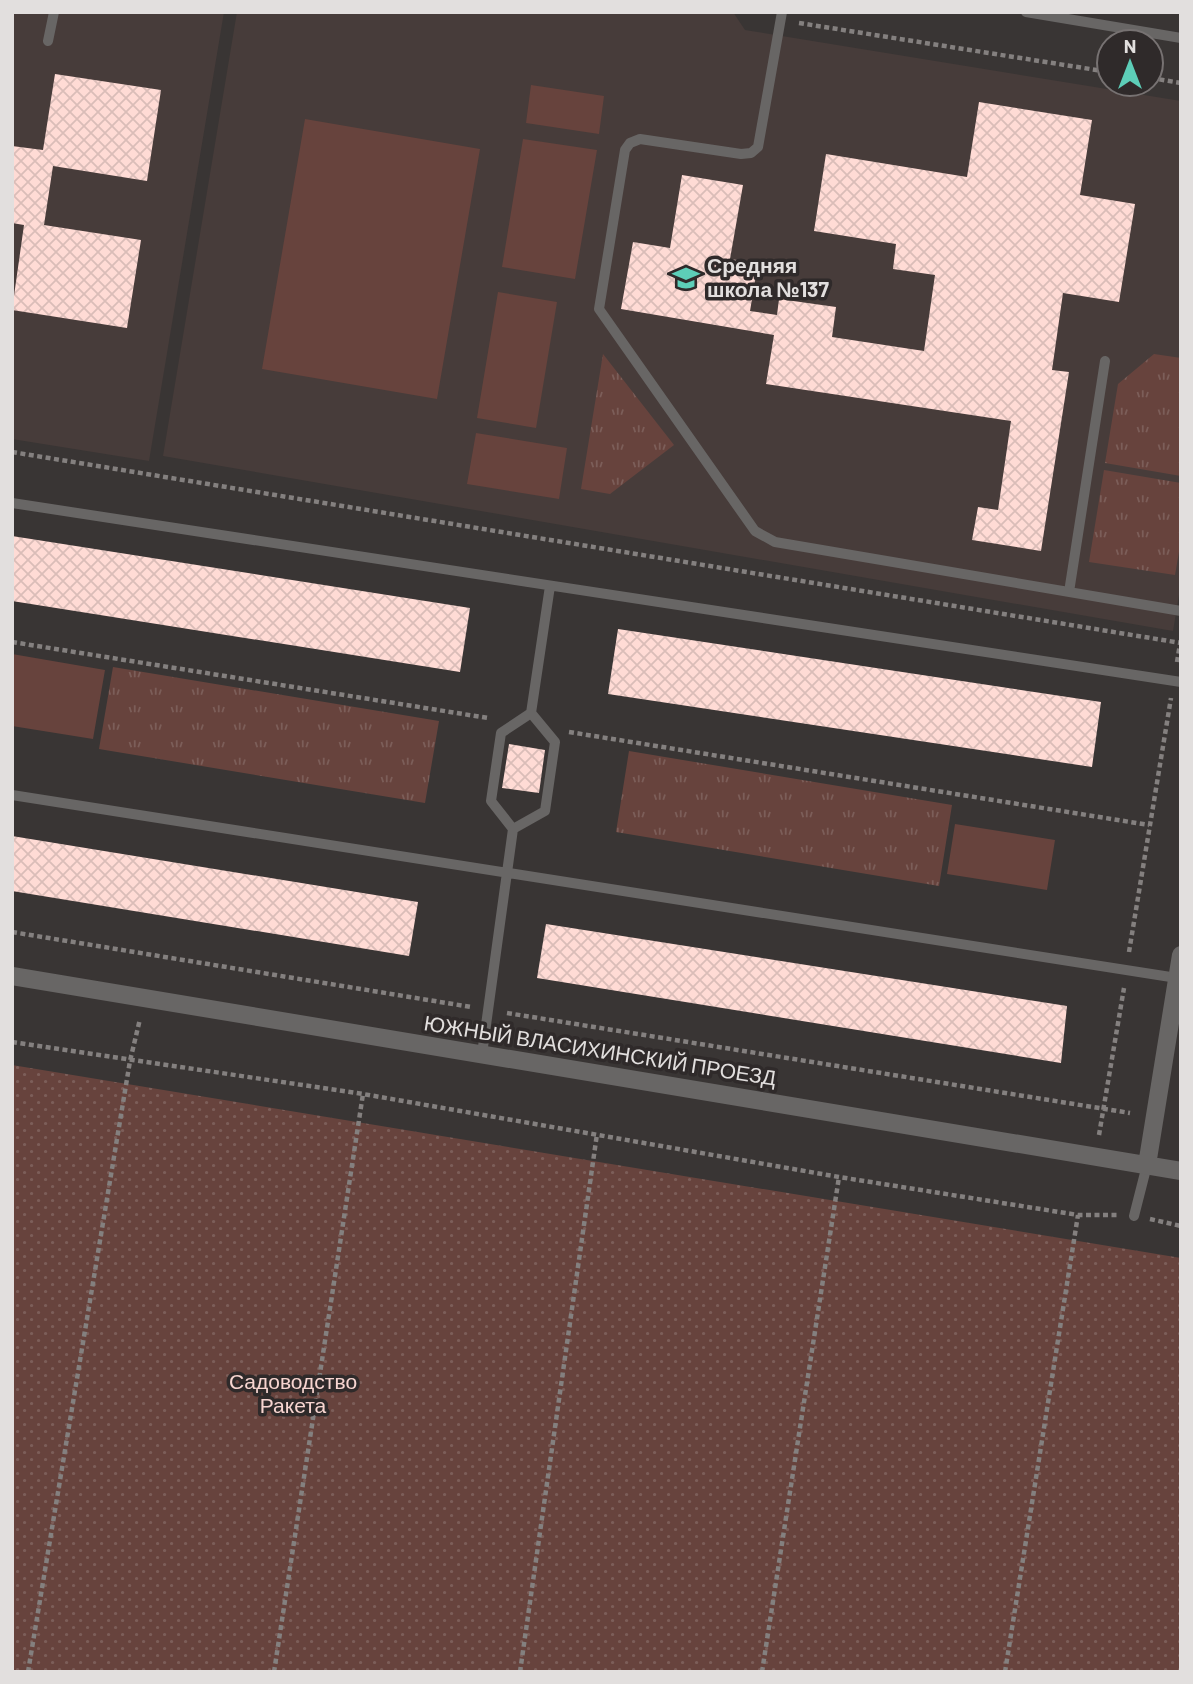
<svg xmlns="http://www.w3.org/2000/svg" width="1193" height="1684" font-family="Barlow,sans-serif">
	<defs>
		<pattern id="grass-dots" width="8" height="8" patternUnits="userSpaceOnUse" patternTransform="scale(1.75)"><rect width="8" height="8" fill="#67433d"/><path d="M2 2h.1M6 6h.1" fill="none" stroke="#7c5e59" stroke-width="1.8" stroke-linecap="round"/></pattern>
		<pattern id="park-tufts" width="24" height="20" patternUnits="userSpaceOnUse" patternTransform="scale(1.75)"><rect width="24" height="20" fill="#67433d"/><path d="M3 7l-1-3M5 7V3M7 7l1-3M15 17l-1-3M17 17v-4M19 17l1-3" fill="none" stroke="#7c5e59"/></pattern>
		<pattern id="building-cross-hatch" width="8" height="8" patternUnits="userSpaceOnUse" patternTransform="scale(1.75)"><rect width="8" height="8" fill="#ffdbd5"/><path d="M0 0l8 8M0 8l8-8" fill="none" stroke="#dabdb8"/></pattern>
	</defs>
	<rect width="100%" height="100%" fill="#393534"/>
	<!-- built -->
	<path fill="#473c3a" d="M12 12H224L149 461 12 439Z
		M237 12H733L745 30 1181 101V583L1173 631 163 456Z"/>
	<!-- grass -->
	<path fill="url(#grass-dots)" d="M12 1065 1181 1258V1672H12Z"/>
	<!-- park -->
	<path fill="url(#park-tufts)" d="M603 354 674 445 610 494 581 489Z
		M1154 354 1181 358V476L1105 463 1118 384Z
		M1104 470 1181 483V540L1175 575 1089 562Z
		M113 667 439 721 425 803 99 749Z
		M629 751 952 805 939 886 616 832Z"/>
	<!-- pitch -->
	<path fill="#67433d" d="M531 85 604 96 599 134 526 123Z
		M305 119 480 149 437 399 262 369Z
		M523 139 597 150 575 279 502 267Z
		M498 292 557 302 536 428 477 418Z
		M476 433 567 448 559 499 467 484Z
		M12 654 105 670 93 739 12 726Z
		M955 824 1055 840 1047 890 947 874Z"/>
	<!-- building -->
	<path fill="url(#building-cross-hatch)" d="M55 74 161 90 147 181 53 166 44 225 141 240 127 328 12 310 24 225 12 223V146L43 150Z
		M979 102 1092 120 1080 195 1135 204 1119 302 1063 293 1052 370 1069 372 1041 551 972 540 978 507 998 510 1011 421 766 384 774 335 621 309 633 242 670 248 682 175 743 185 730 259 758 263 750 311 777 315 779 299 836 307 832 337 924 351 935 275 893 269 896 244 814 231 826 154 967 177Z
		M12 536 470 608 460 672 12 601Z
		M618 629 1101 702 1092 767 608 694Z
		M509 744 545 750 539 793 502 788Z
		M12 836 418 902 409 956 12 891Z
		M546 924 1067 1006 1061 1063 537 978Z"/>
	<g fill="none" stroke-linecap="round" stroke-linejoin="round">
		<!-- path -->
		<path stroke="#84807f" stroke-width="4.5" stroke-dasharray="5 3.5" stroke-linecap="butt" d="M799 23 1109 72
			M1151 78 1181 83
			M12 452 1181 643
			M12 642 488 718
			M1177 662 1181 638
			M569 732 1149 825
			M12 932 471 1007
			M1129 952 1171 698
			M507 1013 1130 1113
			M12 1042 363 1094 839 1177 1078 1215H1117
			M1099 1135 1124 988
			M1150 1219 1181 1226
			M28 1672 130 1061 140 1019
			M274 1672 363 1094
			M520 1672 597 1134
			M762 1672 839 1177
			M1005 1672 1078 1215"/>
		<!-- service -->
		<path stroke="#686665" stroke-width="10" d="M782 12 758 147 751 153 741 154 640 139 630 143 625 150 599 309 755 531 775 542 1181 611
			M1026 12 1181 38
			M48 41 54 12
			M12 503 1181 682
			M1069 592 1105 361
			M12 795 1177 978
			M513 829 545 811 555 742 531 713
			M482 1054 513 829 491 801 501 733 531 713 550 586
			M1134 1216 1147 1165"/>
		<!-- minor -->
		<path stroke="#686665" stroke-width="18" d="M12 976 1181 1171
			M1147 1165 1181 955"/>
	</g>
	<!-- icons -->
	<defs>
		<symbol id="school-bare" viewBox="-9 -9 18 18"><path d="M0-5L7-2L0 1L-7-2ZM-4 1L0 2.5L4 1V4Q0 6-4 4Z" fill="#5dceb8" stroke="#2f2a2a" stroke-width="2.5" paint-order="stroke"/></symbol>
	</defs>
	<g fill-rule="evenodd">
		<use href="#school-bare" x="667" y="259" width="38" height="38"/>
	</g>
	<g text-anchor="middle" stroke-width="7" stroke-linejoin="round" paint-order="stroke">
		<!-- poi labels -->
		<g font-size="21" font-weight="bold" fill="#e2dfde" stroke="#2f2a2a" text-anchor="start">
			<text x="707" y="273">Средняя<tspan x="707" dy="24">школа №137</tspan></text>
		</g>
		<!-- street labels -->
		<g font-size="21" fill="#e2dfde" stroke="#2f2a2a">
			<text transform="translate(600 1051) rotate(9)" y="7">ЮЖНЫЙ ВЛАСИХИНСКИЙ ПРОЕЗД</text>
		</g>
		<!-- park labels -->
		<g font-size="21" fill="#f7d5d0" stroke="#2f2a2a">
			<text x="293" y="1389">Садоводство<tspan x="293" dy="24">Ракета</tspan></text>
		</g>
	</g>
	<!-- border -->
	<rect width="1193" height="1684" fill="none" stroke="#e2dfde" stroke-width="28"/>
	<!-- north arrow -->
	<g transform="translate(1130 63)"><circle r="33" fill="#2f2a2a" stroke="#777272" stroke-width="2"/>
	<path d="M0-5L12 26L0 18L-12 26Z" fill="#5dceb8"/>
	<text y="-10" font-size="19" font-weight="bold" text-anchor="middle" fill="#e2dfde">N</text>
	</g>
</svg>
